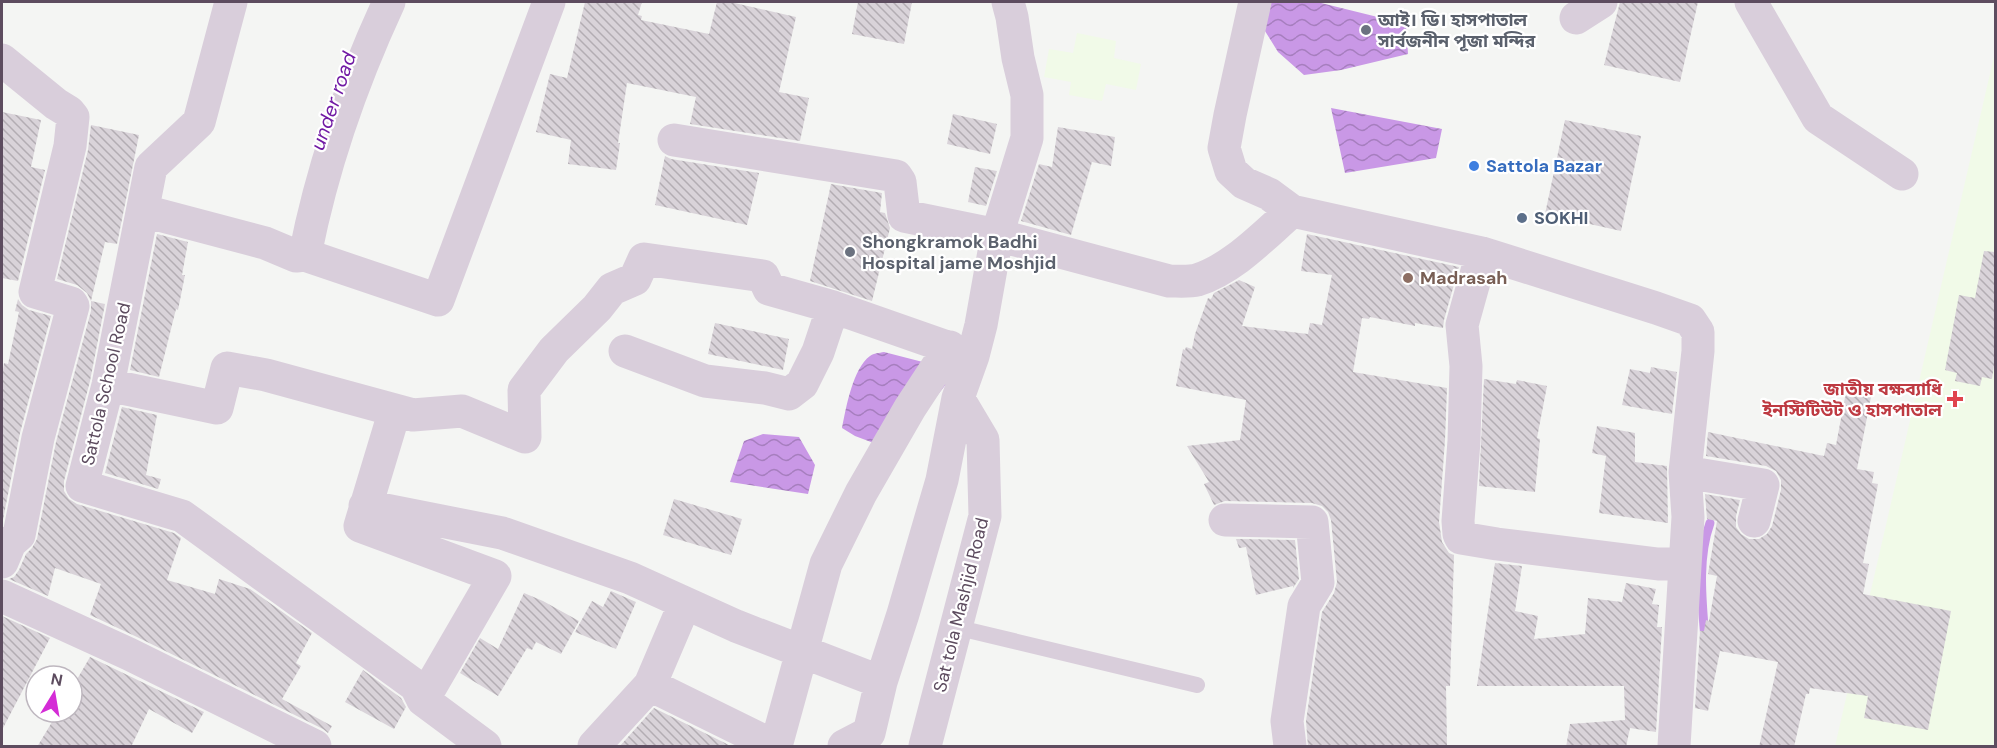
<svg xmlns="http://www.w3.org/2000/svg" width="1997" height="748" font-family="'DM Sans','Noto Sans Bengali',sans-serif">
	<defs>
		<pattern id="water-waves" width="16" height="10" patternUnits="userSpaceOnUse" patternTransform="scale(1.5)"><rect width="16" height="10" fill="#c998e6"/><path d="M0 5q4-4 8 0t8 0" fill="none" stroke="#a67ebe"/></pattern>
		<pattern id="building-back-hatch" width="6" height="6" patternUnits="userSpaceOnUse" patternTransform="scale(1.5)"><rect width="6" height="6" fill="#d9d3d9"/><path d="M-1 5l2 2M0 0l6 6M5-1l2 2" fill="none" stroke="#b3adb3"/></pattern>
	</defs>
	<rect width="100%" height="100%" fill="#f4f5f3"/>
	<!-- medical -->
	<path fill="#f1fae8" d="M1077 33 1116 41 1114 58 1141 64 1136 90 1106 84 1102 101 1069 95 1071 82 1044 77 1049 49 1073 53Z
		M1995 52V746H1835Z"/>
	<!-- water -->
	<path fill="url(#water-waves)" d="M1267 2H1317L1406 24 1408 54 1341 70 1304 75 1278 52 1260 23Z
		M1331 108 1442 129 1436 158 1345 173Z
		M884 352 946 368 947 383 936 397 879 445 855 436 842 428C846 408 853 368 870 356 874 353 879 353 884 352Z
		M763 434 799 437 815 465 808 494 730 482 744 441Z"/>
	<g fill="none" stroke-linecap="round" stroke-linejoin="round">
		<!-- stream -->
		<path stroke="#c998e6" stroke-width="9" d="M1705 639C1702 601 1697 559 1710 523"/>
	</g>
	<!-- building -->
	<path fill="url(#building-back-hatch)" d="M585 2H642L638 15 642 16 641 20 709 34 717 2H730L796 17 779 92 809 98 800 141 690 124 696 97 627 83 618 143H620L616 170 568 164 571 140 536 132 550 74 567 78Z
		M858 2H912L904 44 852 34Z
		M1620 2H1698L1680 82 1604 65Z
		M2 112 41 120 31 167 45 170 18 281 2 278Z
		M953 114 997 124 990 154 947 144Z
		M1565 120 1641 136 1621 231 1545 214Z
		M91 125 139 135 117 244 105 242 91 301 87 293 77 285 57 279 88 150Z
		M1058 127 1115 137 1111 166 1092 162 1071 235 1021 221 1039 164 1052 167Z
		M665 156 671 159 759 173 747 225 655 205Z
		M975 167 997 171 986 206 968 202Z
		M831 184 882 193 880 212 885 213 890 228 872 301 810 281Z
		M157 234 188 242 182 275H185L178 310 176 309 159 377 130 370Z
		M1307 234 1459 267 1444 320 1443 328 1415 323V326L1370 317 1369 319 1362 318 1353 372 1447 388 1445 440 1439 522 1442 542 1449 553 1454 555 1450 686H1446L1447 745 1308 747 1306 721 1322 612 1334 593 1337 582 1331 520 1328 512 1322 506 1312 503 1225 501 1214 505 1204 484 1209 482 1187 446 1240 440 1246 400 1176 386 1183 349 1185 350 1186 347 1192 349 1195 334 1208 298 1211 299 1214 293 1239 280 1255 287 1242 326 1308 334 1310 323 1322 325 1332 275 1301 271Z
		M1984 251 1995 252V359L1992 379 1982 377 1980 386 1955 381 1957 373 1945 370 1959 295 1975 298Z
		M18 299 22 305 29 310 51 316 20 433 2 525V377L4 363 8 364 19 312 15 311Z
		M91 301 105 304 90 381 64 481V491L69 499 77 504 174 533 181 538 167 580 215 594 219 579 250 589 312 633 296 663 301 666 282 699 332 726 328 733 323 729 137 637 90 615 101 584 55 568 48 596 9 579 14 577 19 570 26 554 32 548 37 539 56 442 91 311Z
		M715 323 789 339 783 370 708 354Z
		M1651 367 1677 372 1672 414 1622 405 1630 369 1650 373Z
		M1484 379 1516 384 1517 380 1547 386 1537 438 1540 439 1535 492 1479 486Z
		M1846 392 1871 397 1857 469 1874 472 1872 483 1878 484 1863 563 1869 564 1863 594 1951 611 1928 730 1864 718 1868 696 1810 688 1809 694H1806L1794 747H1759L1778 662 1720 651 1708 711 1695 708 1700 631H1704L1706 620 1709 621 1717 576 1708 574 1717 521 1707 519 1705 494 1740 500 1736 516V527L1741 534 1749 539H1759L1767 534 1772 526 1781 490V480L1776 471 1766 466 1706 456 1708 432 1824 456 1827 443 1836 445Z
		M122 407 157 415 146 475 161 479 158 489 105 473Z
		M1597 426 1635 433V462L1667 466 1668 523 1599 513 1606 456 1592 453Z
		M674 499 742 519 731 555 663 535Z
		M1236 539 1295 540 1299 579 1293 588V586L1256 595 1246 547 1239 548Z
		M1495 563 1522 566 1515 611 1538 616 1534 639 1585 634 1588 598 1622 602 1626 583 1656 589 1652 604 1659 605 1657 627H1662L1656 732 1630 728 1626 747H1566L1570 724 1625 720 1624 686H1477Z
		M611 591 636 602 616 649 575 632 592 601 603 607Z
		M524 593 543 601 579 621 561 654 536 642 532 650 527 648 498 696 460 673 480 638 498 649Z
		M2 616 50 638 2 730Z
		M90 657 204 712 192 733 149 709 131 747H37L58 712H72V688Z
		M363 670 401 698 406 707 394 729 345 702Z
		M654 708 725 743 732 747H619Z"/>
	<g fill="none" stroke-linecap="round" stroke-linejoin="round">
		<!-- lane -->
		<path stroke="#d9cedb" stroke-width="16" d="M955 627 1197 685"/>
		<!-- street -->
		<path stroke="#d9cedb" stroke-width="33" d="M231 2 199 122 151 167 108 385 82 486 182 516 416 686 423 700 485 746
			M1255 2 1230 115 1224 148 1231 171 1244 183 1269 194 1292 211
			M1751 2 1818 118 1902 174
			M1576 18 1601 2
			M2 60 56 104 69 112 73 117 70 146 35 292 71 303 73 306 38 438 19 535 10 543 2 562
			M674 140 896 176 900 182 904 216 997 235 1169 281C1178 281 1189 282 1197 280 1234 268 1263 236 1292 211L1482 253 1656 308 1690 320 1698 332V351L1685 472 1688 517 1674 746
			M144 211 265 243 296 256 305 255 438 300 549 2
			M1482 253 1462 325 1466 366 1464 441 1458 521 1459 534 1461 538 1497 544 1658 564H1685
			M305 255C322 168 352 82 389 2
			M625 351 705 381 765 388 789 394 802 384 818 352 833 307
			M108 385 217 408 227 368 266 375 413 415 462 411 525 437 524 390 554 350 597 308 612 289 635 279 644 259 763 276 769 289 833 307 973 356
			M395 410 360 526 495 576 423 700
			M1685 472 1763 485 1754 521
			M365 506 502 533 630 578 736 626 881 682
			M1225 520 1312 522 1318 583 1304 606 1287 721 1290 746
			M2 596 129 654 315 746
			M650 685 685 603
			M594 746 650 685 774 746
			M776 746 826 564 861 493 910 408 950 347
			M844 746 869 733 881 682 903 614 942 480 958 398 973 356 981 325 997 235 1027 138V95L1018 58 1012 17 1008 2
			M925 746 985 516 983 440 958 398"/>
	</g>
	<!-- markers -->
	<g fill="#6b7280" stroke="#fff" stroke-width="2">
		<circle cx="1366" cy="30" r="6"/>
		<circle cx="850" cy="252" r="6"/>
	</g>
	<circle fill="#3f7fe0" stroke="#fff" stroke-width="2" cx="1474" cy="166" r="6"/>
	<circle fill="#5c6f8a" stroke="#fff" stroke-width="2" cx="1522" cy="218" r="6"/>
	<circle fill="#8d6e63" stroke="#fff" stroke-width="2" cx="1408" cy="278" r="6"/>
	<path fill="#e0444e" stroke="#fff" stroke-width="2" d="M1952 390h6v6h6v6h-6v6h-6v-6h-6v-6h6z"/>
	<g text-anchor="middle" stroke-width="4.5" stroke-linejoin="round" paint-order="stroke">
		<!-- worship labels -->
		<g font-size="18" font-weight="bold" fill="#5b616d" stroke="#fff" text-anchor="start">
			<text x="1378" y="26">আই। ডি। হাসপাতাল<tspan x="1378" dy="21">সার্বজনীন পূজা মন্দির</tspan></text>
			<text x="862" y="248">Shongkramok Badhi<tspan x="862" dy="21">Hospital jame Moshjid</tspan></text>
		</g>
		<!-- shop labels -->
		<g font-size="18" font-weight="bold" fill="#366cbe" stroke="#fff" text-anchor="start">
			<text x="1486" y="172">Sattola Bazar</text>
		</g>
		<!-- service labels -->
		<g font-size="18" font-weight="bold" fill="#4e5e75" stroke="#fff" text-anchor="start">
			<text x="1534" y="224">SOKHI</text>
		</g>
		<!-- education labels -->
		<g font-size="18" font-weight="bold" fill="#785e54" stroke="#fff" text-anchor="start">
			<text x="1420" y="284">Madrasah</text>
		</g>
		<!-- street labels -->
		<g font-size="18" fill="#5d4c5f" stroke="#fff">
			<text transform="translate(106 384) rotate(-77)" y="6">Sattola School Road</text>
			<text transform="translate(961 605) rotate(-76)" y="6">Sat tola Mashjid Road</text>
		</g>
		<!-- health labels -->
		<g font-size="18" font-weight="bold" fill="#be3a42" stroke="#fff" text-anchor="end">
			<text x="1942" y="395">জাতীয় বক্ষব্যাধি<tspan x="1942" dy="21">ইনস্টিটিউট ও হাসপাতাল</tspan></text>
		</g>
		<!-- water labels -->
		<g font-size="20" font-style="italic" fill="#711aa4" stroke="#fff">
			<text transform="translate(333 101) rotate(-71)" y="7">under road</text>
		</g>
	</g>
	<!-- border -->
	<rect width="1997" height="748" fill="none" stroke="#5d4c5f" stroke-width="6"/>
	<!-- north arrow -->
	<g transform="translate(54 694) rotate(11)"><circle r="28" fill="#ffffff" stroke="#beb7bf" stroke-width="1.5"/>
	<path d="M0-4.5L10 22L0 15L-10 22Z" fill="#d42cd6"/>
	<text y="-9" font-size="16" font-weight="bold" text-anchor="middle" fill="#5d4c5f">N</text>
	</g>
</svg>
